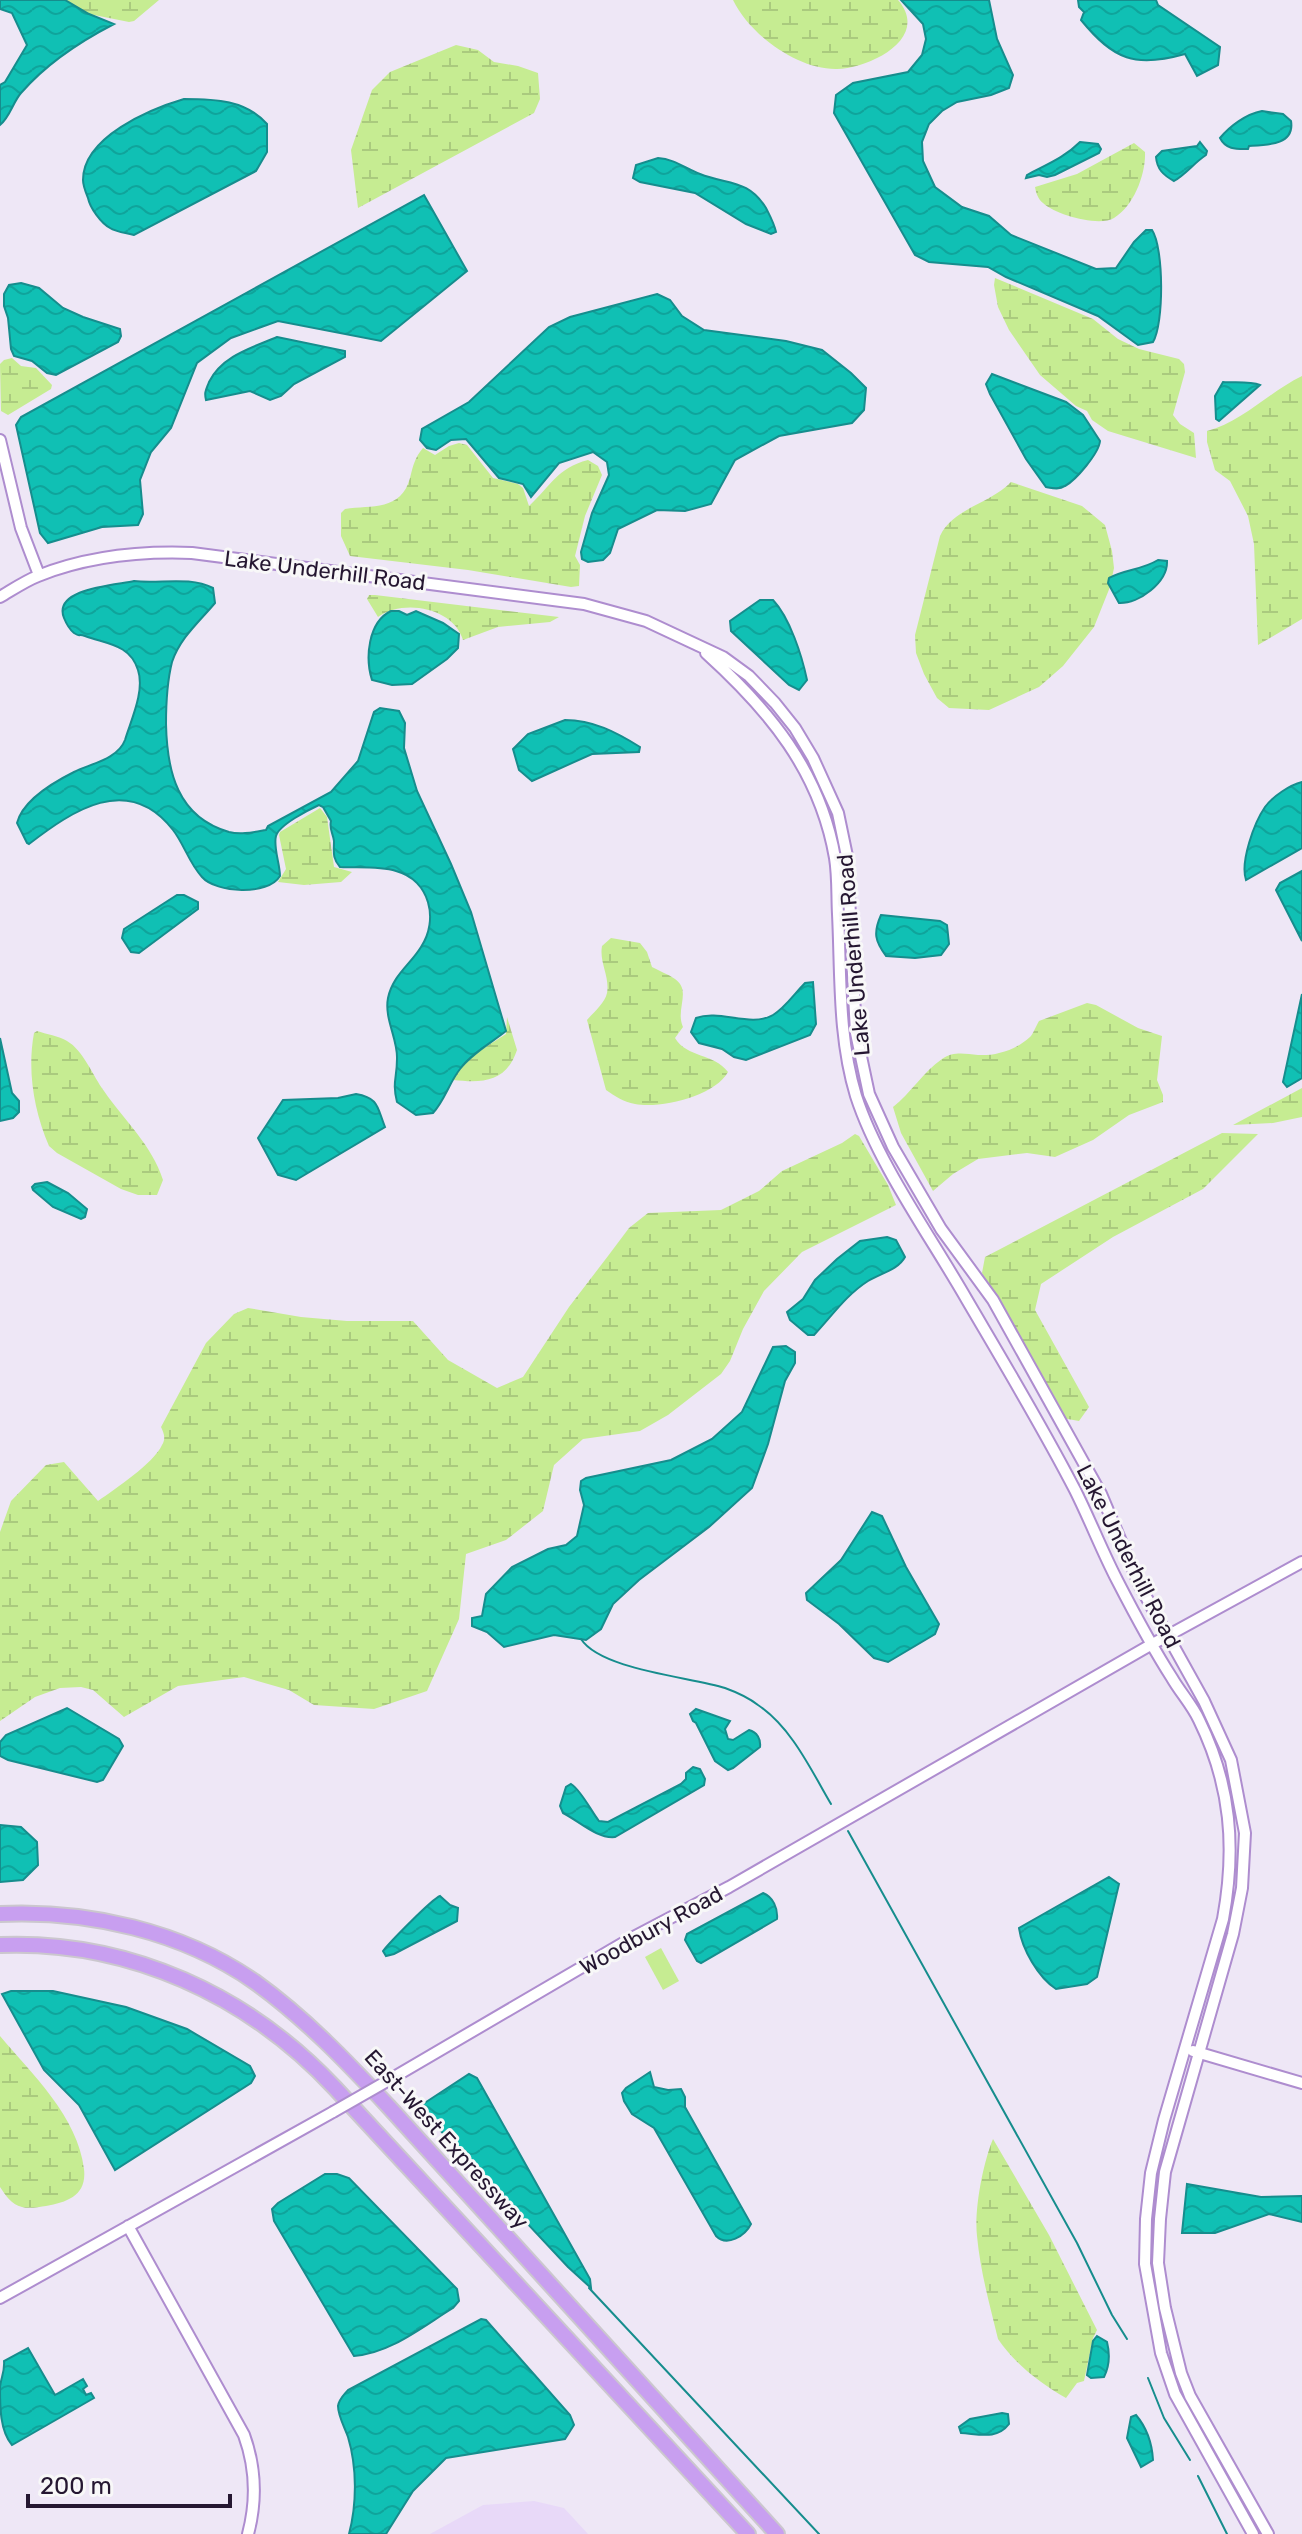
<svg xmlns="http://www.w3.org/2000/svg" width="1302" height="2534" font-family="Rubik,sans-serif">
	<defs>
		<pattern id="wetland-marsh" width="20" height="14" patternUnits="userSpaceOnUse" patternTransform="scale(2)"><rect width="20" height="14" fill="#c6ec92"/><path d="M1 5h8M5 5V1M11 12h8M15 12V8" fill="none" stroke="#aaca7e"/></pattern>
		<pattern id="water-waves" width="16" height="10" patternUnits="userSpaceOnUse" patternTransform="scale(2)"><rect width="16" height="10" fill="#10c0b4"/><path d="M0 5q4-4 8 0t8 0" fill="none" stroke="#0fa49b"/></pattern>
	</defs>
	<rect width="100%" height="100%" fill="#eee7f6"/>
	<!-- built -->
	<path fill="#e8d9f8" d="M534 2501 564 2508 588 2534H430L483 2505Z"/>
	<!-- wetland -->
	<path fill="url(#wetland-marsh)" d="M65 0H159L134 21 129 22 89 14Z
		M733 0H898C931 38 870 68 837 69 798 70 750 35 733 0Z
		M456 45 478 50 494 62 518 66 538 73 540 99 534 113 358 208 351 150 372 90 390 72Z
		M1134 143 1145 152C1146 174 1134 206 1114 218 1099 227 1056 215 1043 203 1038 199 1036 193 1035 187L1077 174Z
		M995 278 1093 319 1118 339 1139 349 1179 359 1184 364 1185 372 1173 415 1180 424 1194 433 1196 458 1108 431 1092 420 1087 411 1076 406 1040 375 1009 330 998 307 994 285Z
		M12 358 21 366 36 368 52 385 51 389 8 415 1 411 0 364 4 360Z
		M1302 376V619L1258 645 1254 544 1248 516 1230 481 1215 470 1207 442V431C1242 422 1269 392 1302 376Z
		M459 443 467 445 493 478 518 484 523 488 529 506C551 486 557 468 588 460L598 466 602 475 585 516 575 556 580 565 579 586 571 587 468 570 350 556 341 536V513L345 509C372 505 401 511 410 478 413 466 415 457 423 448L435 455 449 446Z
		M1011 482 1082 506 1105 525 1112 551 1114 568 1110 587 1094 627 1063 666 1039 687 989 710 949 708 937 698 924 674 916 653 915 635 940 536C953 508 990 504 1011 482Z
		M369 595H375L559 617 550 622 498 627 463 640C454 608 404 598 378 617L367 599Z
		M320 808 327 817 334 867 352 872 341 882 304 885 278 882 286 869 279 835 280 832Z
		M611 938 640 943 647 952 652 967C659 971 668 974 675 979 692 991 675 1009 683 1027L675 1038C687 1058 714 1053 728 1072 715 1096 661 1109 635 1104 623 1102 615 1096 606 1090L587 1020C593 1013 605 1003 607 993 610 977 599 962 602 946Z
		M1087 1003 1096 1005 1138 1028 1162 1036 1157 1080 1163 1095V1102L1129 1115 1093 1140 1055 1157 1027 1153 978 1159 953 1174 933 1191 901 1133 893 1107C911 1093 923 1072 942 1059 954 1051 965 1054 978 1055 995 1056 1016 1050 1030 1037 1033 1034 1036 1026 1039 1021Z
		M507 1017 517 1050C506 1083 482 1083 453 1080 462 1059 488 1046 506 1034Z
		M37 1031C46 1034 59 1036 67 1041 83 1050 93 1076 104 1091 124 1120 152 1145 163 1180L157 1195H138L121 1189 57 1153 49 1146C34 1111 27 1071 34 1033Z
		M1302 1088V1117L1273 1123 1233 1125Z
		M1222 1133 1258 1134 1203 1189 1113 1237 1041 1284 1035 1310 1089 1407 1079 1421 1062 1418 982 1273 985 1257Z
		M855 1134 859 1136 888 1185 896 1205 802 1252 764 1291 743 1329 730 1361 721 1374 668 1415 640 1431 583 1439 554 1465 543 1511 506 1540 466 1554 459 1619 427 1691 374 1709 314 1705 289 1690 244 1677 178 1686 124 1717 93 1690 81 1687 60 1688 35 1697 0 1721V1532L11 1501 46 1465 64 1462 98 1501C115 1489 154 1463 162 1445 166 1439 164 1433 161 1427L206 1343 234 1314 248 1308 301 1317 347 1321H413L448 1360 497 1388 523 1377 569 1307 608 1256 629 1228 648 1213 721 1210 759 1191 782 1171 842 1143Z
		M0 2036C32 2074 78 2117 84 2169 87 2195 68 2202 46 2206 39 2207 29 2209 22 2207 11 2204 6 2196 0 2187Z
		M993 2139 1049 2235 1097 2330 1093 2338 1084 2381 1077 2383 1066 2398C1039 2382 1016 2365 998 2339 990 2306 980 2270 977 2236 974 2210 983 2163 993 2139Z"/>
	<!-- pitch -->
	<path fill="#c6ec92" d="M661 1948 679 1981 663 1990 645 1957Z"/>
	<!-- water -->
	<path fill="url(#water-waves)" stroke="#168d8d" stroke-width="2" d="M0 0H65L89 14 114 24C79 42 47 63 21 93 13 102 10 117 0 125V85L5 82 27 45 12 13 0 9Z
		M901 0H989L997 39 1013 75 1009 88 991 95 957 102 942 111 929 124 922 142 923 161 935 187 962 207 989 216 1011 235 1096 269 1116 268 1134 242 1146 230H1152C1164 248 1164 324 1153 342L1138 345 1098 316 1006 277 988 267 929 262 915 255 834 113 836 95 853 83 908 72 922 55 926 39 923 24Z
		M1078 0H1156L1158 5 1220 47 1218 65 1197 76 1185 54C1135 68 1114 60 1081 20L1084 12 1079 7Z
		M184 99C215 99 246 100 267 124V152L256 171 134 235C127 233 116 232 110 228 101 223 90 208 88 198 86 193 83 186 83 180 83 137 150 109 184 99Z
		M1262 111 1283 114 1291 121C1295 145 1267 145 1249 146L1248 149C1237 149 1226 150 1220 138 1230 126 1246 114 1262 111Z
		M1080 142 1098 144 1101 149 1099 153 1055 175 1047 177 1039 175 1026 178 1027 175C1045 165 1064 158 1080 142Z
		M1200 142 1207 151 1206 155C1194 163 1186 174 1174 181 1163 175 1157 169 1156 157L1162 151 1197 146Z
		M658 158C674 159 685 168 700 174 728 185 748 179 766 208 770 216 774 223 776 232L771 234 746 224 695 193 640 182 633 178 636 165Z
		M424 195 467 271 381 341 278 321 231 338 197 363 171 428 151 452 140 480 143 514 138 525 102 527 48 543 40 533 16 425 21 417Z
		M21 283 39 288 63 308 83 317 120 329 121 336 118 342 56 375 47 373 32 361 14 356 11 349 8 318 4 306V294L9 285Z
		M657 294 670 300 682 316 704 330 786 341 822 350 851 373 866 388 864 410 852 423 779 436 735 460 711 504 685 511 657 510 618 529 610 553 603 560 588 562 582 559 581 552 592 513 609 475 607 462 593 452 559 463 531 497 523 484 499 478 466 439 451 440 436 450 427 448 420 440 422 429 469 402 549 327 570 317Z
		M277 337 345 351V357L294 384 281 396 270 400 250 391 206 400C204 392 206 390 209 382 222 356 251 348 277 337Z
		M992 374 1066 402 1083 415 1100 441C1099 453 1076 480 1065 486 1059 490 1052 488 1046 487L1026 459 990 394 986 384Z
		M1223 382C1235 383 1250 381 1260 385L1219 421 1216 419 1215 396Z
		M1158 560 1167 561C1168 582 1139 604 1119 603L1108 583 1109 578C1125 569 1142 570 1158 560Z
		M134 581C160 584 189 576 213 588L215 603C199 622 180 638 172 662 167 682 166 703 166 724 167 771 177 817 229 832 241 835 254 832 266 830L268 826 331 792 358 761 374 712 380 708 399 711 405 723 404 748 417 791 451 864 471 912 506 1031C491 1043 471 1054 460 1069 449 1083 445 1100 433 1113L416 1115 397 1102C392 1082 397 1078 397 1059 398 1039 384 1019 388 998 393 975 410 965 421 947 439 920 430 880 396 871 379 866 358 868 340 867 332 858 334 852 334 841 333 833 329 829 331 821L323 807 319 805C308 810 279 825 276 836 273 847 280 864 280 876 268 896 216 893 202 877 189 863 184 844 173 830 128 772 72 811 29 844L27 843 17 823C23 800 54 782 74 772 90 764 118 759 125 740 131 720 145 691 138 670 130 644 106 644 85 636 76 633 82 638 74 633 69 629 66 623 64 618 52 588 117 585 134 581Z
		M760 600H773C790 618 802 656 807 680L799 690 789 685 731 631 730 621Z
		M391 611H399L407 615 416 611 443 623 459 634 458 648 447 659 412 684 392 685 372 680C365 658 368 622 391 611Z
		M565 720C593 720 616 732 640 747L639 752 592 754 532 781 519 770 513 749 528 734Z
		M1302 782V848L1246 880C1240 862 1254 823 1265 807 1273 796 1290 785 1302 782Z
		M1302 871V941L1276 890 1280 883Z
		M177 895H184L198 902V909L139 953 131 952 122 938 124 929Z
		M881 915 940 921 947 925 949 944 941 955 915 958 886 956C875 941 873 933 881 915Z
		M813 982 816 1024 810 1035 746 1060 734 1057 722 1049 699 1043 691 1032 696 1018C720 1009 750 1028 773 1015 785 1008 795 993 805 983Z
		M1302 994V1078L1287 1087 1283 1082Z
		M0 1038 12 1093 19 1101V1112L13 1118 0 1121Z
		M356 1094C379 1098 377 1107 385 1127L296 1180 278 1175 258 1138 283 1100 338 1098Z
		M47 1182 68 1193 87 1209 85 1217 81 1219 53 1207 33 1190 32 1187 35 1184Z
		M887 1237 896 1240 905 1257C898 1270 881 1273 868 1281 846 1295 832 1316 814 1335H808L790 1320 787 1312 803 1299 815 1280 837 1259 860 1241Z
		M786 1346 795 1352V1363L785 1381 768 1444 752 1488 709 1527 639 1580 613 1604 601 1629 586 1640 554 1635 504 1647 487 1632 472 1626V1618L482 1616 486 1594 512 1567 548 1549 566 1545 577 1536 584 1505 580 1490 581 1481 586 1478 671 1460 712 1439 742 1412 773 1347Z
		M872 1512 882 1516 906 1567 939 1624 935 1634 888 1662 874 1658 839 1624 807 1600 806 1593 841 1560Z
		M67 1708 119 1739 123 1746 103 1780 97 1782 8 1760 0 1756V1742L6 1735Z
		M696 1709 730 1721 725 1729 728 1739 733 1740 749 1730C757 1732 761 1739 760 1747L733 1768 728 1770 715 1761 696 1723 693 1721 690 1714Z
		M693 1767 700 1769 705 1779 704 1785 615 1837C597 1839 579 1821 563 1813L560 1806 566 1787 571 1784C581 1790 591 1811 599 1821L608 1822 681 1784 686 1779V1773Z
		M0 1825 21 1827 37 1842 38 1865 23 1880 0 1882Z
		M1109 1877 1119 1884 1097 1977 1087 1984 1056 1989C1038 1977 1022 1949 1019 1928Z
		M763 1893C773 1897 778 1908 777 1919L701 1963 697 1961 685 1940 687 1934Z
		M440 1896 450 1905 458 1908 457 1921 394 1954 386 1956 383 1951C390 1942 432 1899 440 1896Z
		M11 1991H53L126 2007 187 2029 250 2066 255 2076 251 2083 115 2170 79 2105 44 2070 2 1994Z
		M650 2072 654 2087 668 2090 681 2089 685 2097V2107L751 2224C745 2236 727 2247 716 2236L654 2128 632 2114 624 2101 622 2093 626 2088Z
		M469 2074 477 2078 590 2279 591 2288 568 2267 423 2112 420 2106Z
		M325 2174H337L349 2178 457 2289 459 2301 453 2308C422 2327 391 2353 354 2356L274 2221 272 2209 278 2203Z
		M1187 2184 1261 2197 1302 2196V2222L1269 2214 1215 2233H1182Z
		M481 2319 486 2320 570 2415 574 2425 565 2439 446 2458 413 2491 386 2534H349C357 2504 357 2467 348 2437 345 2428 338 2416 338 2406 339 2399 344 2395 348 2390Z
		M1097 2336 1107 2342C1110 2354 1110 2365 1104 2377L1091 2378 1087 2375 1093 2341Z
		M28 2348 55 2395 83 2379 87 2386 83 2389 86 2395 91 2393 94 2398 12 2445C0 2431 0 2407 0 2387 1 2378 5 2371 4 2361Z
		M1002 2413 1008 2414 1009 2424C997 2440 979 2434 961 2433L959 2427 970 2419Z
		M1136 2415C1147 2428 1152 2443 1153 2460L1141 2467 1127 2438 1131 2417Z"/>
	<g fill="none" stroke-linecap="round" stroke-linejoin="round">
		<!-- stream -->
		<path stroke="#168d8d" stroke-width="2" d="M581 1639C601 1670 691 1677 725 1688 736 1692 749 1698 758 1705 792 1728 811 1770 831 1804
			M848 1831 1077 2243 1112 2315 1127 2339
			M589 2288 819 2534
			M1148 2378 1164 2418 1190 2460
			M1198 2476 1227 2534"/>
		<defs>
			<path id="tertiary" d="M0 440 21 528 39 575
				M0 597C12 590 25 581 38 576 88 556 140 551 192 553L584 604 646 621 723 657 749 676 775 703 795 728 813 758 838 813 847 856 856 1033 869 1094 893 1147 941 1229 993 1300 1101 1494 1140 1586 1204 1701 1231 1760 1245 1833 1242 1888 1233 1934 1165 2172 1160 2219 1158 2263 1165 2308 1181 2373 1190 2396 1268 2534
				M706 653C769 710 820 771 835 858 838 876 837 896 838 914 841 975 838 1037 856 1096 878 1164 931 1237 967 1300 1004 1363 1042 1426 1075 1490 1090 1520 1102 1551 1117 1580 1134 1613 1152 1647 1172 1678 1180 1692 1192 1705 1199 1720 1231 1785 1236 1848 1223 1919L1164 2120 1151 2173 1146 2219 1145 2264 1161 2353 1175 2394 1253 2534
				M1193 2051 1302 2083
				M389 2080 630 1939 729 1887 1147 1647 1302 1562
				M128 2226 244 2435C256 2468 257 2500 248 2534
				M0 2298 333 2112"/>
			<path id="motorway" d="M0 1914C88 1910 182 1931 255 1982 305 2018 347 2062 389 2107L777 2534
				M0 1945C129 1940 248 1995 335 2088L748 2534"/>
		</defs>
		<!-- tertiary casing -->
		<use href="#tertiary" stroke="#ae8dcf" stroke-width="14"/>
		<!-- motorway casing -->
		<use href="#motorway" stroke="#cbc7ce" stroke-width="18"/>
		<!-- tertiary -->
		<use href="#tertiary" stroke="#fff" stroke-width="10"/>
		<!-- motorway -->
		<use href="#motorway" stroke="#c89ff0" stroke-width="14"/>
		<defs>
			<path id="tertiary-bridge" d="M333 2112 389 2080"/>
		</defs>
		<!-- tertiary-bridge casing -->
		<use href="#tertiary-bridge" stroke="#ae8dcf" stroke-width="14" stroke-linecap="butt"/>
		<!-- tertiary-bridge -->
		<use href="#tertiary-bridge" stroke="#fff" stroke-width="10"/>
	</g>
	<g text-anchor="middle" stroke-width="6" stroke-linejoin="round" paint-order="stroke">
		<!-- street labels -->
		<g font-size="22" fill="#251731" stroke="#f8f8f8">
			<text transform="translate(325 570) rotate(7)" y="8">Lake Underhill Road</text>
			<text transform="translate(853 955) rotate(-95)" y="8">Lake Underhill Road</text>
			<text transform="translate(1129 1556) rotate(63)" y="8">Lake Underhill Road</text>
			<text transform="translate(651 1930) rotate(-29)" y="8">Woodbury Road</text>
			<text transform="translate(447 2139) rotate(48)" y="8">East-West Expressway</text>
		</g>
	</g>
	<!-- scale -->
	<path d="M28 2494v12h202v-12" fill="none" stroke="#251731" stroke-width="4"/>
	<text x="40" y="2494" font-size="24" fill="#251731" stroke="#f8f8f8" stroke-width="6" paint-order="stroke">200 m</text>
</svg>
